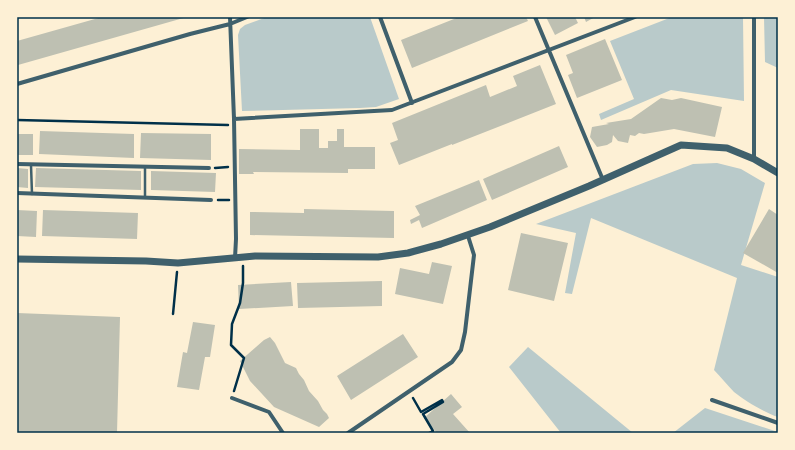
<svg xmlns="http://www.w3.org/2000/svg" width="795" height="450" font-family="Ubuntu,sans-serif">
	<rect width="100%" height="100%" fill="#fdf0d5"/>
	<!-- green -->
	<path fill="#b9caca" d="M267 17H370L399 99 376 107 360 108 242 111 238 35 240 29 245 25Z
		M672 17H743L744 101 671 90 601 120 599 114 634 99 610 41Z
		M764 17H778V68L765 62Z
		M717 163 741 169 765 183 741 265 778 277V417C764 412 745 401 734 392 727 385 721 377 714 370L737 278 591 218 572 294 565 293 576 233 536 224 693 164Z
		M528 347 633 433H561L509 367Z
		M705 408 778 432V433H673Z"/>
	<!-- building -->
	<path fill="#bec0b2" d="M102 17H187L18 65 17 62V41Z
		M459 17H526L528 21 412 68 401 40Z
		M546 17H575L578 23 555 35Z
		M584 17H595L586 22Z
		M605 39 622 80 577 98 568 75 573 73 566 55Z
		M540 65 556 104 452 145V144L399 165 390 143 398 140 392 123 486 85 490 97 517 86 513 76Z
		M661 98 672 100 681 98 722 107 715 137 674 129 644 134 639 133 635 136 630 135 628 143 618 141 613 135 612 142 607 145 597 147 590 137 592 127 609 124 606 123 631 119Z
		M300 129H319V148H328V141H337V129H344V147H375V169H348V173L253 172 254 174H239V149L300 150Z
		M40 131 134 134V158L39 154Z
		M141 133 211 134V160L140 158Z
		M17 134H33V155H17Z
		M559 146 568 167 492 200 483 179Z
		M17 168 28 169V188L17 187Z
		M36 168 141 171V190L35 187Z
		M151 171 216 173 215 192 151 190Z
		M479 180 487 200 422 228 419 220 411 224 410 220 420 215 415 206Z
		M304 209 394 211V238L250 235V212L304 213Z
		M769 209 778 215V273L743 253Z
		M17 210 37 211 36 237 17 236Z
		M43 210 138 213 137 239 42 236Z
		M521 233 568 243 554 301 508 290Z
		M432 262 452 266 443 304 395 294 400 268 429 274Z
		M382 281V306L298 308 297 283Z
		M291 282 293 306 239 309 238 285Z
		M17 313 120 317 117 433H17Z
		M193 322 215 325 210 357H205L199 390 177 387 183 352 187 353Z
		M403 334 418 357 351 400 337 376Z
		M270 337 275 343 285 363 296 368 299 374 304 380 309 391 318 401 323 410 327 414 329 418 319 427 274 407 250 381 240 361 264 340Z
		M451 394 462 407 453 414 470 433H437L424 418Z"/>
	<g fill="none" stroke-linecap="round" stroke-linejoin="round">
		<!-- path -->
		<path stroke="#003049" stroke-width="2.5" d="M17 120 228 125
			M215 168 228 167
			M218 200H229
			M173 314 177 272
			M234 391 244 358 231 345 232 324 240 303 243 283V266
			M413 398 421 412 442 400 443 402 423 414 433 431 429 433"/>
		<!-- service -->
		<path stroke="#3f606c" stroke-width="2.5" d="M31 165 32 194
			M145 167V197"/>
		<!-- minor -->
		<path stroke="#3f606c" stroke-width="4" d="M230 17 234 119 236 239 235 258
			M380 17 412 103
			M535 17 603 180
			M754 17V159
			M17 84 190 34 230 24 247 17
			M234 119 392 110 635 17
			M17 164 209 168
			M17 193 211 200
			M232 398 269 412 283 433
			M712 400 778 423
			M348 433 452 362 461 350 465 332 474 255 468 236"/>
		<!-- tertiary -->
		<path stroke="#3f606c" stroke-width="7" d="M17 259 146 261 178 263 255 256 378 257 408 253 441 244 490 227 589 186 681 145 727 148 754 159 778 173"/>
	</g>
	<!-- border -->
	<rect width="795" height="450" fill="none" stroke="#fdf0d5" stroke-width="36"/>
	<rect x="18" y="18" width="759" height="414" fill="none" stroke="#003049" stroke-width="1.5"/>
</svg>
